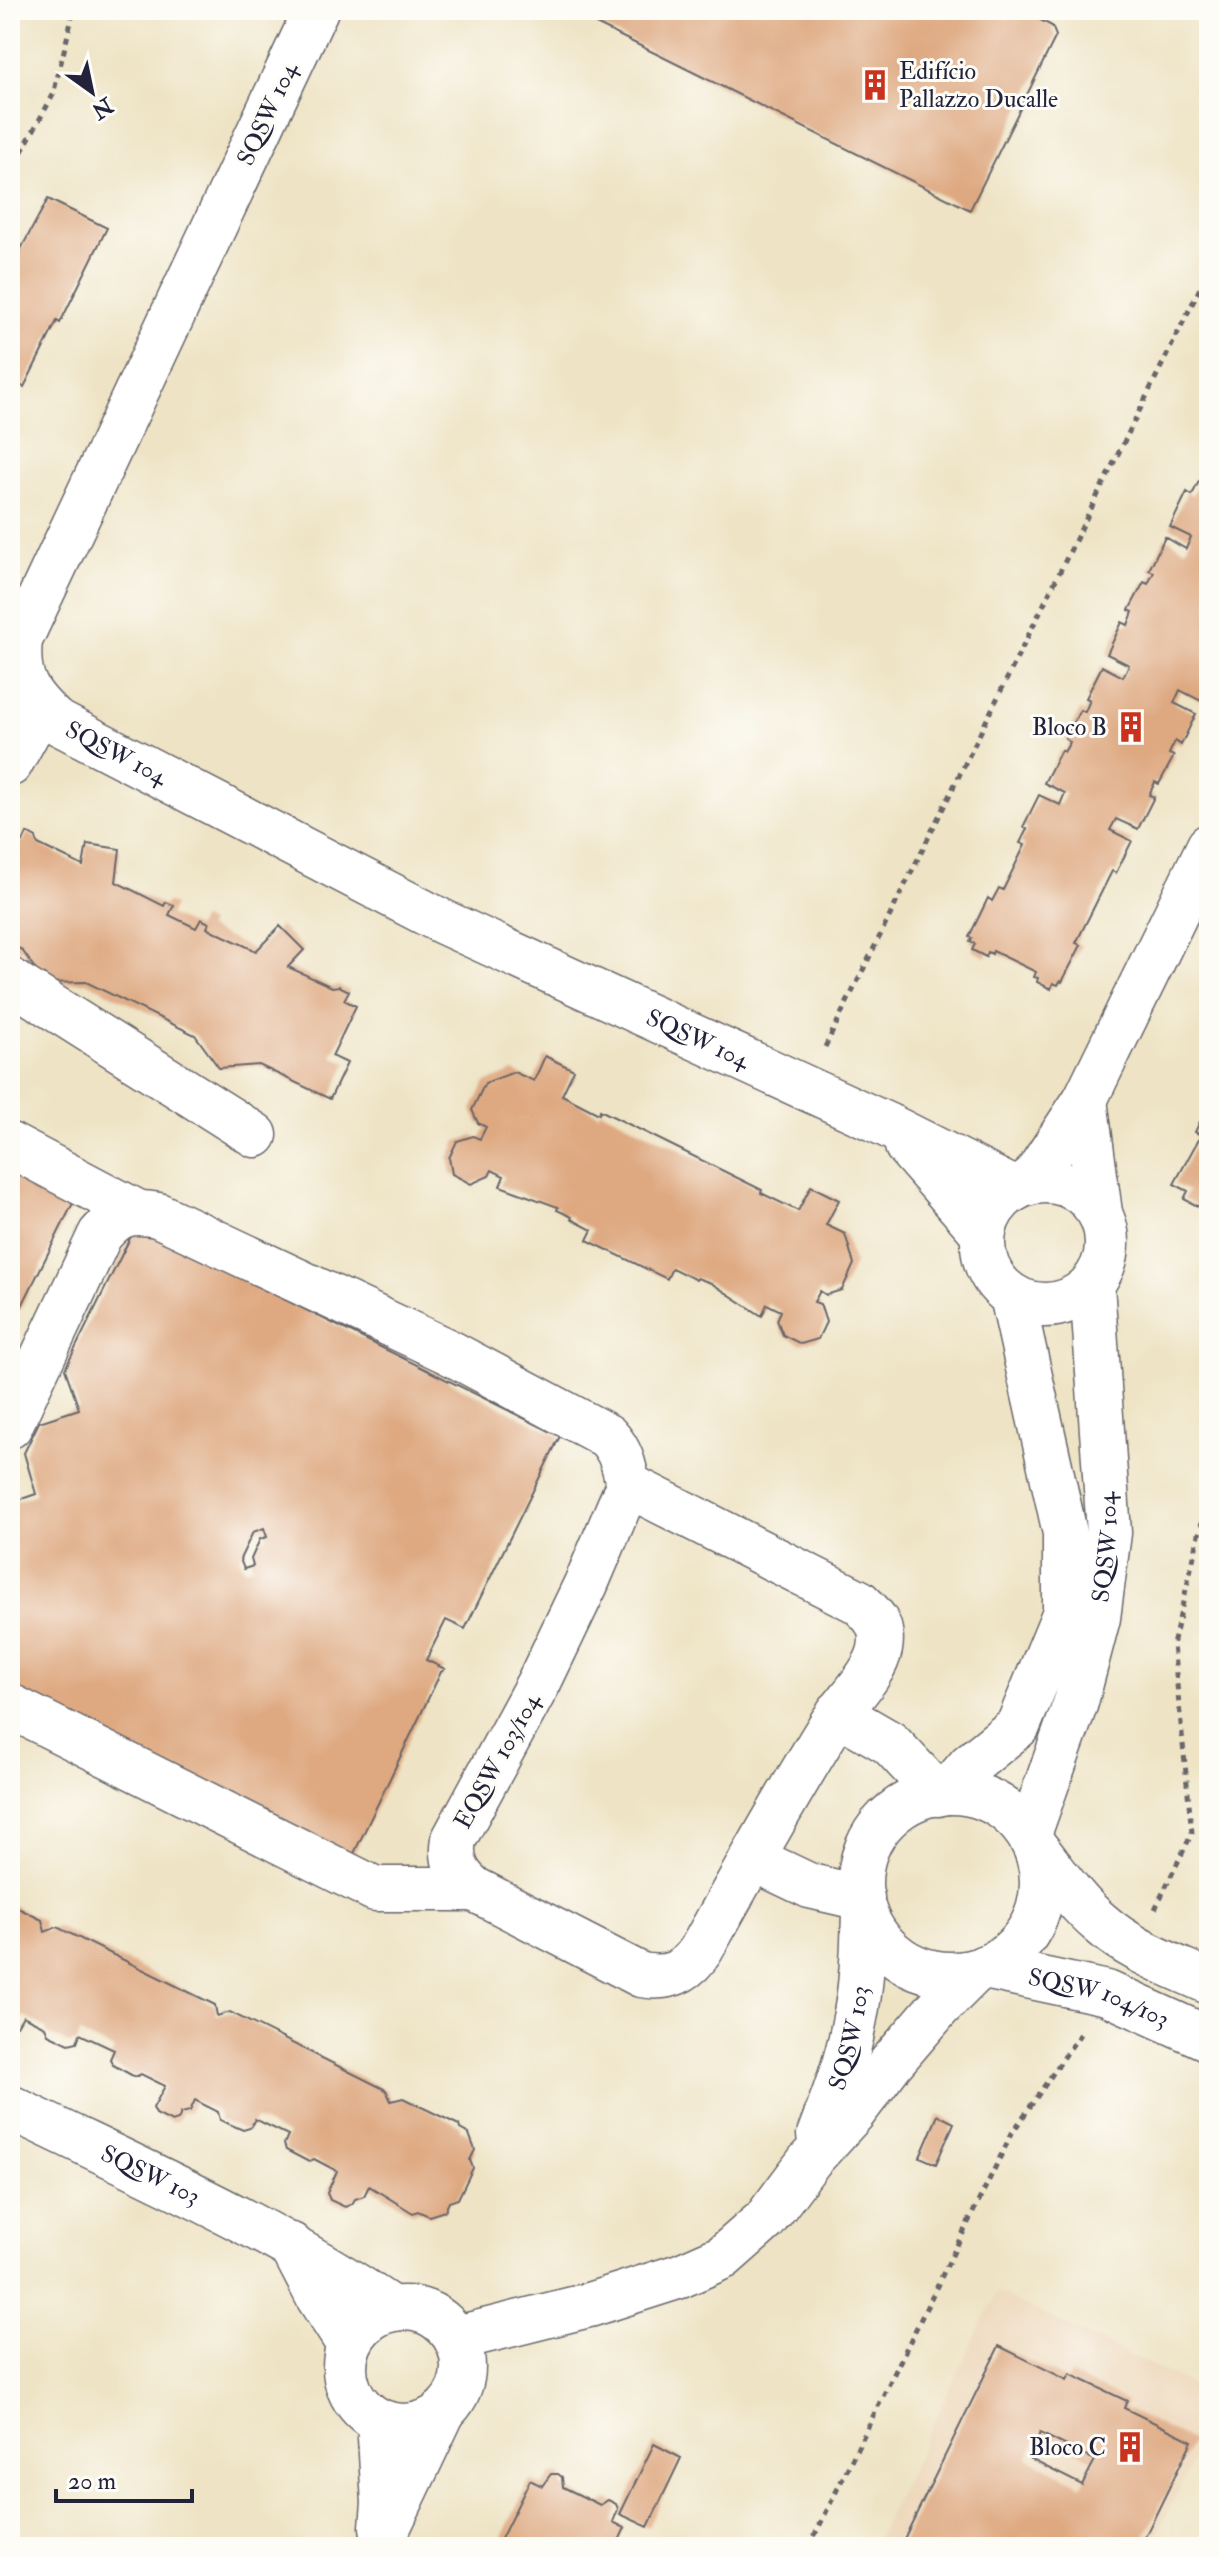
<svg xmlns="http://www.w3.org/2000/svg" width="1219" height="2557" font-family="'IM FELL Double Pica',serif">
	<rect width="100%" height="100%" fill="#fdfcf7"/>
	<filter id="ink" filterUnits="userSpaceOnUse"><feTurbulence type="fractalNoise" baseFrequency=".0125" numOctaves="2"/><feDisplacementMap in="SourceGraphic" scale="16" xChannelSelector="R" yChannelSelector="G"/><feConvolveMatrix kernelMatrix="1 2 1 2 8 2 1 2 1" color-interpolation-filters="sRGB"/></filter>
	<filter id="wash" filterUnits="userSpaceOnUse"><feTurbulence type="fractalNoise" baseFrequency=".006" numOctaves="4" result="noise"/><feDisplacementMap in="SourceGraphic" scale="32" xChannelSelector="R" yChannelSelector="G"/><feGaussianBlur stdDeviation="1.8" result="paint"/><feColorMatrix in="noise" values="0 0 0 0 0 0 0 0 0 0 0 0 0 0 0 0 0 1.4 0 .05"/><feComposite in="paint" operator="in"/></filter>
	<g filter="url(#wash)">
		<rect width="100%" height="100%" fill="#eee3c4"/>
		<!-- built -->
		<path fill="#edd7ba" d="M997 2292 1209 2393V2428L1151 2547H873Z"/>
		<g id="blocks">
			<!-- building -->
			<path fill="#dea981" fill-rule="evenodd" d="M568 10H997L995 14 1008 19 1015 12 1023 11 1052 26 1056 36 970 210Z
				M48 199 107 228 60 323 57 321 24 387 19 385 10 403V269Z
				M1209 471V686L1201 701 1180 690 1174 703 1196 714 1181 745 1175 741 1169 754 1174 756 1159 784 1155 782 1149 795 1154 797 1138 829 1116 819 1110 830 1132 841 1116 873 1112 871 1076 943 1081 945 1062 982 1060 981 1058 985 1053 983 1051 989 1037 982 1038 978 1034 977 1036 972 993 951 992 954 988 952 986 957 972 950 975 944 970 942 972 938 969 937 988 898 992 901 999 888 1003 890 1025 845 1020 843 1027 829 1023 827 1039 795 1060 805 1065 793 1044 783 1061 750 1064 752 1070 742 1065 739 1080 710 1085 712 1090 700 1086 698 1102 666 1123 677 1129 665 1107 654 1122 622 1128 625 1133 612 1129 610 1144 582 1148 584 1154 572 1149 570 1165 537 1186 549 1191 537 1170 527 1187 492 1192 495 1199 481 1203 483Z
				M27 833 36 838 38 844 83 866 87 844 120 849 116 882 164 906 166 902 174 905 169 915 196 928 201 919 209 923 207 928 256 951 280 926 304 950 288 967 332 987 339 986 349 991 344 1000 356 1006 332 1056 347 1063 330 1099 259 1065 219 1068 195 1035 86 982 45 983 22 950 10 944V837L23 842Z
				M545 1056 574 1070 562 1095 599 1114 600 1110 762 1190 761 1193 798 1211 811 1186 839 1200 826 1225 845 1234 854 1264 842 1290 826 1295 820 1291 814 1302 820 1304 826 1322 818 1339 801 1344 783 1335 777 1320 781 1311 767 1304 762 1316 711 1283 697 1278 696 1280 672 1268 667 1279 587 1240 592 1230 571 1219 572 1217 557 1210 558 1207 500 1186 504 1176 492 1170 489 1176 471 1184 452 1174 449 1158 457 1141 473 1136 480 1139 486 1127 478 1123 472 1110 485 1083 514 1072 534 1081Z
				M1209 1103V1212L1184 1199 1188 1191 1174 1184 1201 1135 1195 1132Z
				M10 1165 76 1197 10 1330Z
				M136 1226 560 1436 465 1629 446 1620 426 1660 445 1669 441 1672 347 1868 10 1703V1503L36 1494 24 1453 39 1422 79 1409 65 1369ZM264 1528 267 1537 260 1539 251 1559 253 1566 244 1569 240 1559 253 1532Z
				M10 1904 42 1920 45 1932 57 1927 215 2005 217 2016 230 2012 386 2090 391 2101 403 2098 459 2125 460 2129 469 2134 475 2150 470 2160 473 2168 458 2199 449 2202 445 2211 429 2216 418 2211 413 2213 369 2186 364 2196 355 2199 352 2204 345 2207 330 2200 327 2193 337 2171 314 2159 309 2162 286 2150 284 2144 288 2135 255 2119 250 2128 243 2130 220 2120 218 2112 195 2100 190 2111 181 2113 178 2120 172 2122 156 2114 153 2108 165 2086 141 2074 135 2077 113 2065 110 2059 114 2050 80 2034 77 2042 69 2044 48 2034 45 2027 23 2016 17 2026 10 2027Z
				M938 2115 954 2123 936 2164 920 2157Z
				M999 2346 1067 2380 1070 2374 1127 2401 1124 2408 1192 2441 1140 2547H900ZM1040 2433 1095 2460 1082 2485 1028 2458Z
				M654 2444 681 2458 648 2527 620 2514Z
				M551 2474H558L562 2477 563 2487 600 2505 608 2500 616 2504 618 2509 613 2522 625 2528 616 2547H497L530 2480 542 2486Z"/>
		</g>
	</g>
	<g filter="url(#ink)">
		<use href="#blocks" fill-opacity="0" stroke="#69666b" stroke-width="2"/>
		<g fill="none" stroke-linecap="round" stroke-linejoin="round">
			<defs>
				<g id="minor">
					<path id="s1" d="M316 10 20 640C16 679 27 695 55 721L443 922 889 1126 1014 1189"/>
					<path d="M10 764 41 708"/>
					<path d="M10 980 255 1135"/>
					<path d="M1085 1100 1100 1213"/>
					<path d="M10 1145 135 1211"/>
					<path d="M907 1146 983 1233"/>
					<circle cx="1045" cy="1243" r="62"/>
					<path d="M1031 1182 1085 1100 1209 846"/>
					<path d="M10 1426 100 1235C118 1213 130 1210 158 1215L449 1352 607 1436C621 1451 624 1465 628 1485"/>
					<path d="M628 1485 859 1602C875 1617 884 1626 880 1649 875 1675 844 1703 830 1726 785 1799 743 1874 701 1950 686 1973 668 1980 641 1975L474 1889C457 1875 450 1861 454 1839L539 1682 586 1584Z"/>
					<path d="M10 1706 375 1889H474"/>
					<path d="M838 1713 890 1743 938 1794"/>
					<path d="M947 1792 970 1765 1018 1726 1065 1612V1533L1012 1296"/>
					<circle cx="951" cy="1883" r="91"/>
					<path id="s2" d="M1029 1834 1076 1702 1098 1618 1109 1533 1092 1285"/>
					<path d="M1036 1848C1056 1873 1075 1902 1100 1923 1131 1951 1172 1965 1209 1982"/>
					<path d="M753 1859 810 1886 862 1898"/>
					<path id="s3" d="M985 1967 1107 1993 1209 2039"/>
					<path id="s4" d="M10 2107C139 2170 273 2228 392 2309"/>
					<path id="s5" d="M819 2135C833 2098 847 2062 854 2023 862 1987 863 1949 864 1912"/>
					<path d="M291 2245 318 2297 349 2345"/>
					<circle cx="404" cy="2367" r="59"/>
					<path d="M457 2338 589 2305 680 2276 723 2257 765 2220 810 2160 853 2113 891 2063 938 2008 975 1971"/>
					<path d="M379 2421 384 2503 382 2527"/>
					<path d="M379 2547 443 2412"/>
				</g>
			</defs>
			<!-- minor casing -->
			<use href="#minor" stroke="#69666b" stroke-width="47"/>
			<!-- path -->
			<path stroke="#69666b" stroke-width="5" stroke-dasharray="6 6" stroke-linecap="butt" d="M10 173 53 95 72 18 71 10
				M825 1047 1202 284 1209 288
				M1155 1909 1192 1833 1173 1645 1209 1492
				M809 2547 1012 2133 1080 2034"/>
			<!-- minor -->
			<use href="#minor" stroke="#fff" stroke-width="44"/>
		</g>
	</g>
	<!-- icons -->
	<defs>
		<symbol id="building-bare" viewBox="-9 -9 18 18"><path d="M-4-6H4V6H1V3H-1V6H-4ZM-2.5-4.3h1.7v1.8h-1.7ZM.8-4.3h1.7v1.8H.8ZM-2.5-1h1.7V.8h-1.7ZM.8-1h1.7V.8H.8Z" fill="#c8321e" stroke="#fdfcf7" stroke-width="2.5" paint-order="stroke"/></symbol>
	</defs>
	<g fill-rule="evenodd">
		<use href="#building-bare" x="853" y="63" width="44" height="44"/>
		<use href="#building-bare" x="1109" y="705" width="44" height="44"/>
		<use href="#building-bare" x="1108" y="2425" width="44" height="44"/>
	</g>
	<g text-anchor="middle" stroke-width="6" stroke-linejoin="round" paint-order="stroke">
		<!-- poi labels -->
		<g font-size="24" fill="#22223b" stroke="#fdfcf7" text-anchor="end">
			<text x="899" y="79" text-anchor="start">Edifício<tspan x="899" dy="28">Pallazzo Ducalle</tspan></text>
			<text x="1107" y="735">Bloco B</text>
			<text x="1106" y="2455">Bloco C</text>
		</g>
		<!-- street labels -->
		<g font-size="24" fill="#22223b" stroke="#fdfcf7">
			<text transform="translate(267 114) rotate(-65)" y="8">SQSW 104</text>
			<text dy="8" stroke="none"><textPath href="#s1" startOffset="858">SQSW 104</textPath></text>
			<text dy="8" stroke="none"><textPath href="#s1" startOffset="1506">SQSW 104</textPath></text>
			<text dy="8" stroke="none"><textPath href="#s2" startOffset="298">SQSW 104</textPath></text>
			<text transform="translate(497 1761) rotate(-61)" y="8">EQSW 103/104</text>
			<text dy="8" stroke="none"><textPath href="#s3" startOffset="118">SQSW 104/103</textPath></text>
			<text dy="8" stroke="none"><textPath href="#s5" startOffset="102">SQSW 103</textPath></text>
			<text dy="8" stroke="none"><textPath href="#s4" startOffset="156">SQSW 103</textPath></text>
		</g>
	</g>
	<!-- margin -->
	<rect width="1219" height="2557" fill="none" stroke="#fdfcf7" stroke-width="40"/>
	<!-- north arrow -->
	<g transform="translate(92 92) rotate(147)" stroke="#fdfcf7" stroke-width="6" paint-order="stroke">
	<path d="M0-6L14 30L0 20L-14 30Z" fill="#22223b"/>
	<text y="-12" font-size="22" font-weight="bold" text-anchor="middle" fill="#22223b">N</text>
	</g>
	<!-- scale -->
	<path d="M56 2489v12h136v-12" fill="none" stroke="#22223b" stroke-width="4"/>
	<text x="68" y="2489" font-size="24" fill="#22223b" stroke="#fdfcf7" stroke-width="6" paint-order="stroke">20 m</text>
</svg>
